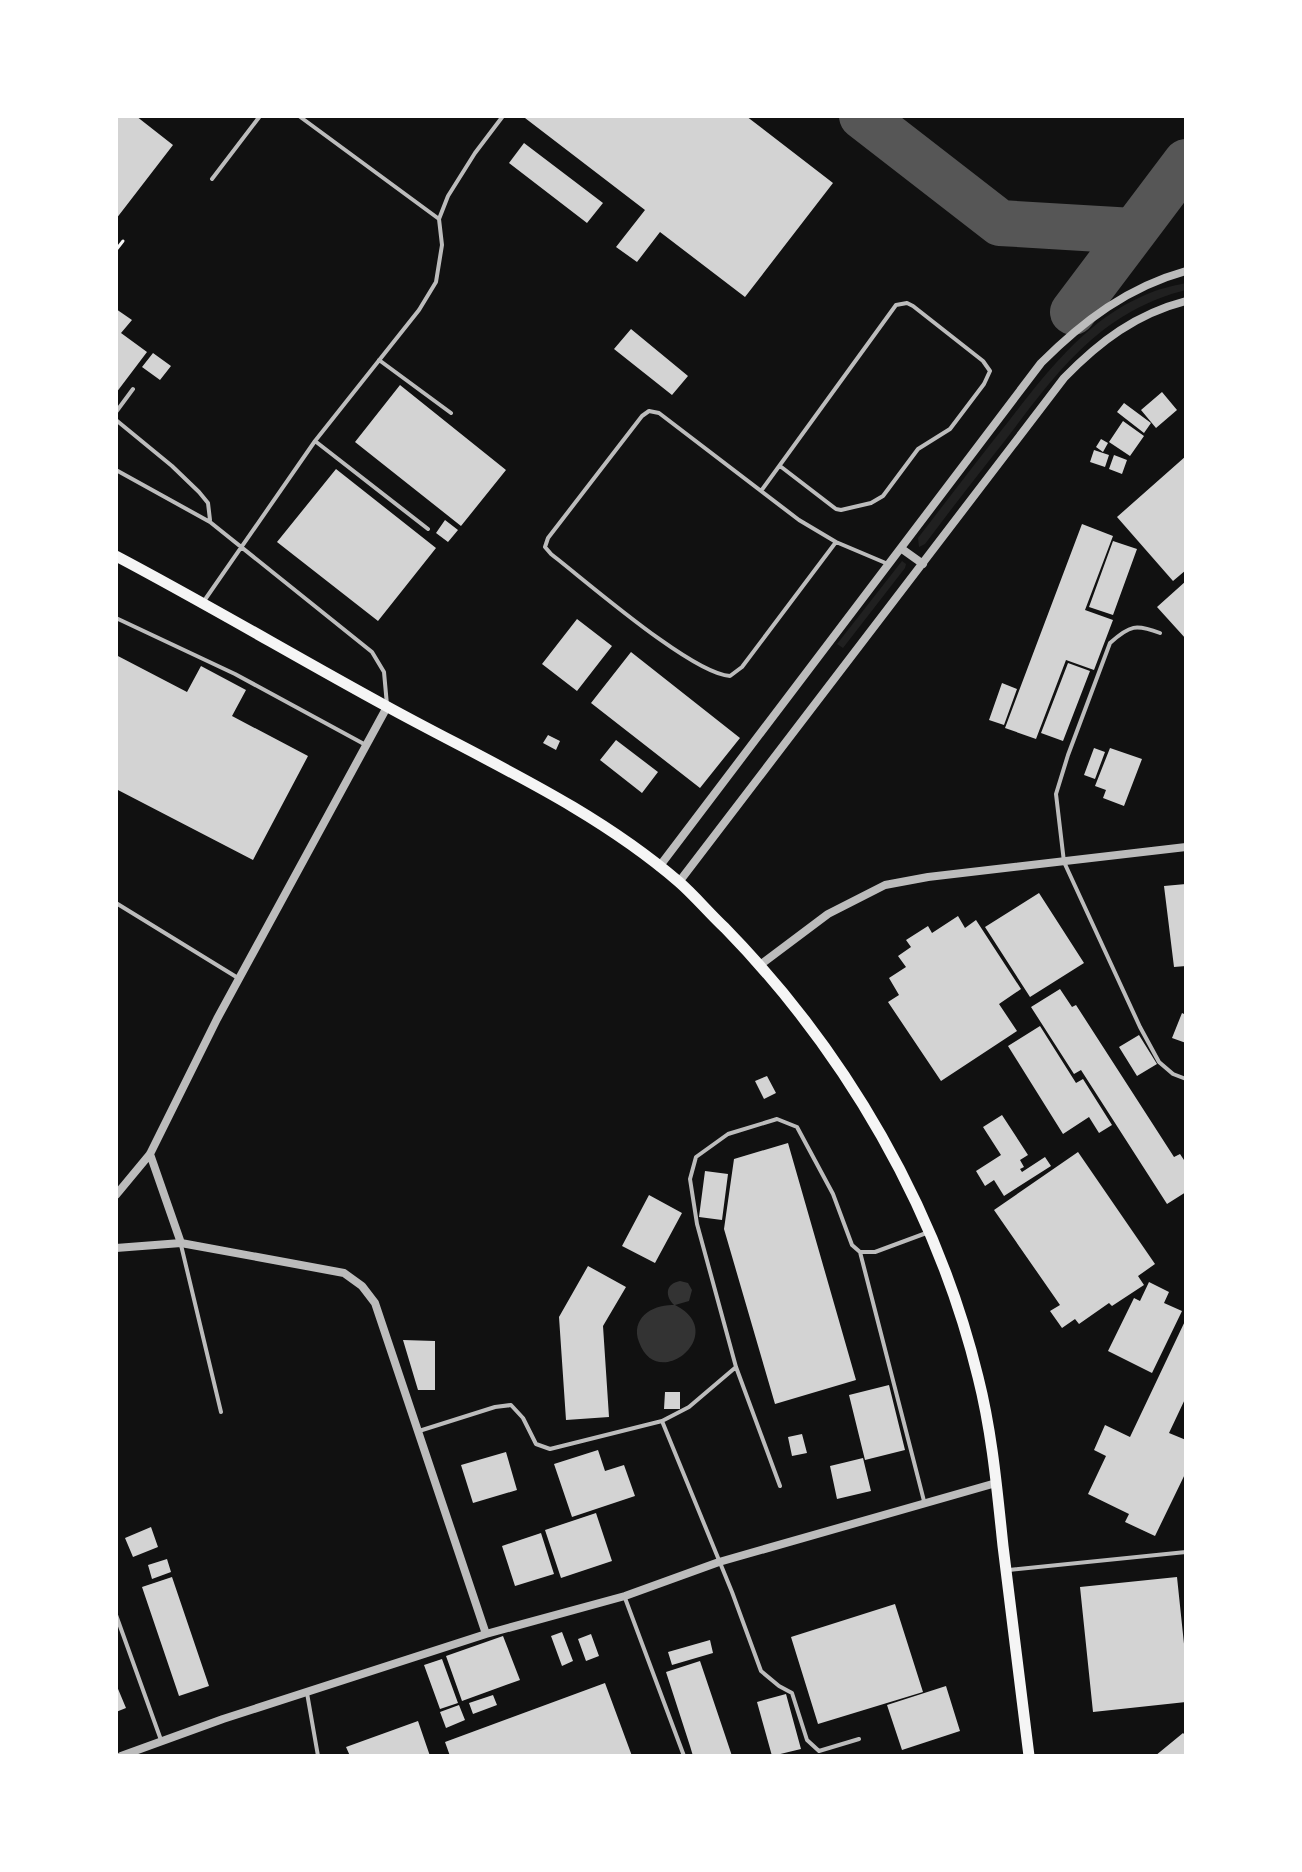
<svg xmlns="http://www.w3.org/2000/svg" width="1302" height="1872" font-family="Merriweather,serif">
	<rect width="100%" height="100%" fill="#111"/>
	<!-- green -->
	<path fill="#202020" d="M1186 283V290C1101 311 1057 372 1007 438 979 473 952 508 925 544L919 547 918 538C948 499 977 461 1008 422 1046 373 1086 320 1145 295 1158 289 1172 286 1186 283Z
		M902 561 906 564 905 568 843 648 837 644Z"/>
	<!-- water -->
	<path fill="#333" d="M680 1281 688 1283 692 1290 689 1301 675 1305C731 1333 657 1394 639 1342 630 1318 653 1304 674 1305 665 1296 665 1284 680 1281Z"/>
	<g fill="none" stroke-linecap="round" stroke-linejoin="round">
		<!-- taxiway -->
		<path stroke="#565656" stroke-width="46" d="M862 116 1000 223 1133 231
			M1073 312 1186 162"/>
	</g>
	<!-- building -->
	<path fill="#d3d3d3" d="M116 116H136L173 145 116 219Z
		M526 116H746L833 183 745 297 660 232 637 262 616 247 645 210 525 118Z
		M524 143 603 203 587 223 509 163Z
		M116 309 132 320 121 333 147 352 116 393Z
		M631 329 688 376 672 395 614 349Z
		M153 353 171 366 160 380 142 367Z
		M400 385 506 470 461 526 355 442Z
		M1162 392 1177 410 1156 428 1141 410Z
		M1124 403 1151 423 1144 433 1117 412Z
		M1123 421 1144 436 1130 456 1109 442Z
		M1101 439 1108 443 1103 452 1096 447Z
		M1094 450 1109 455 1105 467 1090 462Z
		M1114 455 1127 460 1122 474 1109 469Z
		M1186 456V570L1173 581 1117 517Z
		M336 469 436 548 378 621 277 542Z
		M445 520 458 530 448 542 436 533Z
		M1082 524 1113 536 1085 610 1113 620 1094 670 1066 660 1036 739 1005 728Z
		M1113 541 1137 549 1113 615 1089 607Z
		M1186 581V639L1157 607Z
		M577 619 612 646 577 691 542 664Z
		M631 652 740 738 700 788 591 703Z
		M116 655 187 692 201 666 246 690 232 716 308 756 253 860 116 789Z
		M1068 663 1090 671 1063 741 1041 733Z
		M1002 683 1017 689 1004 725 989 720Z
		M548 735 560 741 556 750 543 743Z
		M616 740 658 772 642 793 600 760Z
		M1094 748 1105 752 1095 779 1084 775Z
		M1110 748 1142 759 1124 806 1103 798 1106 790 1095 786Z
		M1186 884V966L1174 967 1164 886Z
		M1039 893 1084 963 1030 997 985 927Z
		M958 916 965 928 976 920 1021 989 999 1004 1017 1031 941 1081 888 1002 899 995 889 978 906 967 898 956 911 947 906 940 928 926 932 933Z
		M1060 989 1072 1007 1076 1005 1174 1157 1180 1154 1186 1163V1192L1167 1204 1081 1070 1074 1074 1031 1007Z
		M1182 1013 1186 1015V1043L1172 1038Z
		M1040 1026 1076 1083 1083 1079 1112 1125 1099 1133 1089 1117 1063 1134 1008 1046Z
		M1139 1035 1157 1064 1137 1076 1119 1047Z
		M767 1076 776 1093 764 1099 755 1081Z
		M1002 1115 1028 1155 1020 1160 1024 1167 1020 1169 1022 1172 1045 1157 1051 1166 1004 1196 994 1180 985 1186 976 1171 1001 1155 983 1127Z
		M788 1143 856 1380 775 1404 724 1229 734 1159Z
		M1078 1152 1155 1264 1138 1276 1144 1285 1112 1306 1109 1303 1079 1324 1075 1319 1062 1328 1050 1311 1060 1305 994 1210Z
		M705 1171 728 1174 722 1220 699 1217Z
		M649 1195 682 1213 655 1263 622 1246Z
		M588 1266 626 1287 603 1326 609 1417 566 1420 559 1317Z
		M1149 1282 1169 1292 1164 1303 1182 1311 1152 1373 1108 1351 1134 1298 1140 1301Z
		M1186 1319V1397L1169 1433 1186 1440V1472L1155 1536 1125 1522 1129 1514 1088 1494 1106 1456 1094 1450 1105 1425 1130 1437Z
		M403 1340 435 1341V1390H418Z
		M889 1385 905 1450 865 1460 849 1395Z
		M665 1392H680V1409H664Z
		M802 1434 807 1453 792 1456 788 1437Z
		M598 1450 605 1471 624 1465 635 1496 572 1517 554 1464Z
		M506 1452 517 1490 473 1503 461 1465Z
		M863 1458 871 1491 837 1499 830 1466Z
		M596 1513 612 1561 561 1578 545 1530Z
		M151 1527 158 1547 133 1557 125 1538Z
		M541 1533 554 1574 515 1586 502 1546Z
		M167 1559 171 1572 152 1579 148 1565Z
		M172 1577 209 1686 179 1696 142 1587Z
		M1177 1577 1186 1663V1702L1093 1712 1080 1587Z
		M895 1604 923 1692 818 1724 791 1637Z
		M562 1632 573 1661 562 1666 551 1636Z
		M591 1634 599 1656 586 1661 578 1639Z
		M503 1636 520 1680 462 1701 446 1656Z
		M710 1640 713 1653 672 1665 668 1652Z
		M442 1659 458 1703 440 1709 424 1665Z
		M700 1661 725 1735 732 1756H693L690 1746 666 1672Z
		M605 1683 632 1756H450L445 1742Z
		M116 1684 126 1708 116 1712Z
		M946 1686 960 1731 902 1750 887 1705Z
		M786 1694 801 1749 772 1756 757 1702Z
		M493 1695 497 1705 473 1714 469 1703Z
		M459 1705 465 1720 446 1728 440 1712Z
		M418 1721 430 1756H350L346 1747Z
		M1183 1733 1186 1736V1756H1155Z"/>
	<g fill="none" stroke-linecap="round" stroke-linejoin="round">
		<!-- path -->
		<path stroke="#f5f5f5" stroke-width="3" d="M116 250 123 241"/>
		<!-- service -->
		<path stroke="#bcbcbc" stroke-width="4" d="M299 116 439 219
			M212 179 260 116
			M379 360 451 413
			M116 412 133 389
			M116 420 172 466 199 492 208 503 210 520
			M315 441 428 529
			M116 470 210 522 372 652 384 672 387 705
			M761 491 896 305 907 303 913 306 983 361 990 371 984 384 950 429 918 449 883 496 871 503 841 510 836 509 780 466
			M836 542 742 667 730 676C692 674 586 581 551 554L545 547 548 538 642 416 649 411 659 413 799 520 836 542 888 564
			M204 601 315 441 419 310 436 282 442 245 439 219 448 196 475 153 503 116
			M116 618 235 674 364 744
			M1160 633C1136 624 1130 625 1110 643L1068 755 1056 794 1064 862 1140 1027 1159 1062 1173 1074 1186 1079
			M116 903 238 978
			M181 1245 221 1412
			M860 1252 924 1501
			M736 1367 689 1407 662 1421 732 1592 761 1671 779 1686 792 1693 807 1740 819 1751 859 1739
			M419 1431 495 1407 511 1405 523 1418 536 1444 550 1449 662 1421
			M780 1486 736 1367 697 1224 690 1179 696 1157 728 1134 777 1119 797 1127 833 1194 852 1245 860 1252H875L929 1232
			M1009 1570 1186 1552
			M625 1598 684 1756
			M116 1615 161 1740
			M307 1693 318 1756"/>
		<!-- minor -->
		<path stroke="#bcbcbc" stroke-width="8" d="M902 549 923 564
			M659 867 1041 363C1083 321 1128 287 1186 271
			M679 882 1064 378C1100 341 1136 314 1186 301
			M760 965 828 914 885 885 928 877 1186 847
			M150 1154 181 1243
			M116 1195 150 1154 217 1019 387 707
			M116 1248 181 1243 344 1273 362 1286 375 1303 486 1634
			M121 1756 223 1719 486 1634 625 1596 719 1562 996 1483"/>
		<!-- secondary -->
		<path stroke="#f5f5f5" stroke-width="11" d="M116 556C207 604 296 657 386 706 486 761 592 807 679 882 695 896 709 913 725 928 846 1052 937 1209 978 1377 992 1432 997 1489 1003 1546 1012 1616 1020 1686 1029 1756"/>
	</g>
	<!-- border -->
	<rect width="1302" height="1872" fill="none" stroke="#ffffff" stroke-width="236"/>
</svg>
